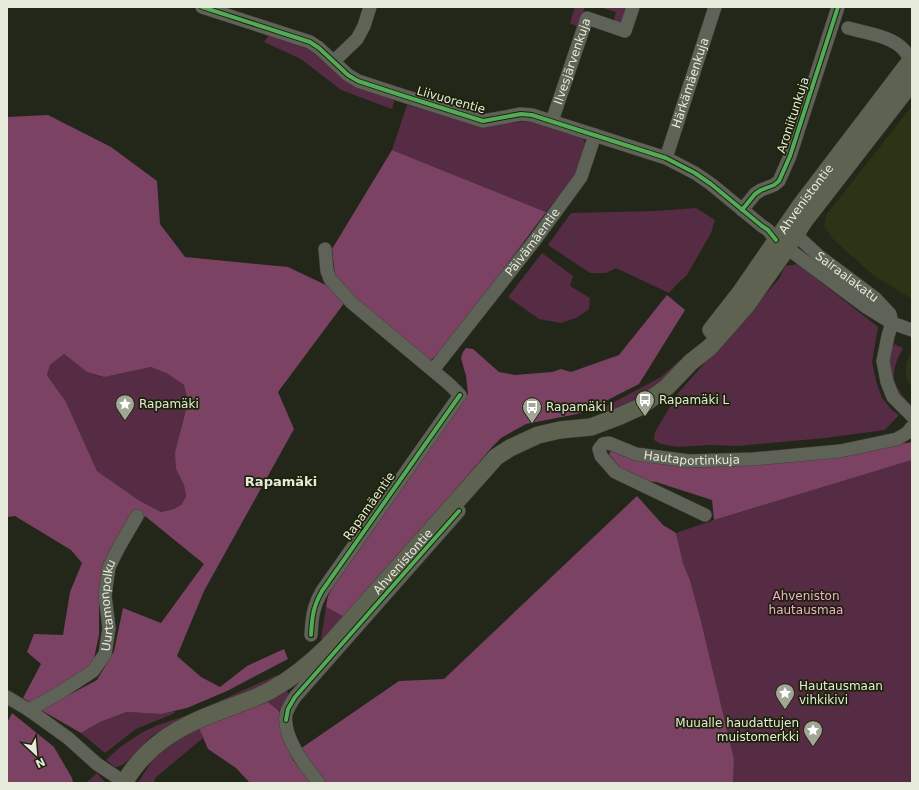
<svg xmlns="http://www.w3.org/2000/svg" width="919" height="790" font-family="'DejaVu Sans',sans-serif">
	<rect width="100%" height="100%" fill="#232719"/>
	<!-- built -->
	<path fill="#2b3415" d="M912 106V299L873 275 833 239 824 226 826 215Z
		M912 350V389L906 376V364Z"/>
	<!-- green -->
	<path fill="#552c43" d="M575 7H585L578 27 570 23Z
		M599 7H629L623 22 620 23 614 21V19L616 12Z
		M269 35 311 50 341 76 395 98 392 109 341 90 301 59 264 42Z
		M407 105 481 126 531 121 582 137 586 145 577 173 546 212 392 150Z
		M696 208 715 220 711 233 687 275 677 284 669 293 616 268 606 273H590L548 245 571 213 656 211Z
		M542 253 573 276 570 286 590 298 589 309 578 317 561 323 539 319 508 297Z
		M798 264 878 327 872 362 876 381 882 398 892 410 899 415 885 430 825 438 738 446 710 445 678 447 661 444 654 440 655 432 679 392 779 279 785 266Z
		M894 344 903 348C888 375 892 385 912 407L900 400 890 380 889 354Z
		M64 354 87 372 103 377 151 367 168 374 184 385 188 401 181 428 176 469 184 485 186 496 182 504 174 509 161 512 140 501 97 471 66 402 47 375 50 365Z
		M680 360 681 362C656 386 637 401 604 414L603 408 661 377Z
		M912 460V783H733L734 759 701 621 690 580 683 563 676 533 714 520Z
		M326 607 346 618 321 642V640Z
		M277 675 278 677C255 690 230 700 205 711 188 718 171 725 155 734 142 742 130 766 115 767L106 760 119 748 141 733 158 725 191 714Z
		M286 689 290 697 279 711 268 702 265 703V701Z
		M174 711 175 713 136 729 105 753 81 733 100 722 128 712 161 714Z
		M199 728 203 738 155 778 154 783H138C145 772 151 760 161 752 171 741 186 735 199 728Z
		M97 773 106 783H86Z"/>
	<!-- forest -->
	<path fill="#7b4263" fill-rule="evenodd" d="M48 115 111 147 157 181 160 224 185 257 288 267 330 287 345 302 278 392 294 429 204 591 177 656 201 677 220 687 247 666 284 649 288 659 227 691 187 708 161 714 127 712 100 722 81 733 41 710 97 680 114 651 123 608 161 623 204 564 145 516 99 593V635L93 663 33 704 23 698 41 664 27 652 34 634 63 635 70 592 82 563 71 550 15 516 7 517V117ZM64 354 87 372 104 377 151 367 168 374 184 385 188 401 175 453 176 469 184 485 186 496 182 504 174 509 161 512 140 501 97 471 66 402 47 375 50 365Z
		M392 150 546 212 448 344 430 361 355 297 335 276 332 249Z
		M667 295 685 310 639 384 588 410 577 414 526 424 501 438 492 447 346 618 326 607 328 596 333 587 468 394 466 376 461 358 463 352 466 348 473 349 499 372 515 375 552 372 561 369 571 372 619 355Z
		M912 442V460L714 520 712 500 656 482 647 481 633 473 622 470 609 454 613 447 628 458 651 460 840 455Z
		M637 496 663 525 676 533 683 563 690 580 701 621 734 759 733 783H326L310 764 300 749 399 681 444 679Z
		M268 702 279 711 284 734 293 760 312 783H250L236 768 208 749 199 728Z
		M12 713 54 747 72 778 73 783H7V723Z"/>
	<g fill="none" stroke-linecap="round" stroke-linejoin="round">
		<defs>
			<g id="minor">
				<path d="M202 7 310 42 319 48 348 75 358 81 404 96 483 121 521 114 532 115 666 158 695 173 711 184 762 226 768 230 776 240"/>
				<path d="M848 28C866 33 892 36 904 50 907 54 909 57 912 61"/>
				<path d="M334 61 357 39 364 26 370 7"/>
				<path id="s1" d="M552 121 587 18 625 31 633 7"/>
				<path id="s2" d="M666 158 715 7"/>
				<path d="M742 210 755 194 761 190 774 185 779 181 790 156 838 7"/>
				<path id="s3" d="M796 235 819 256 875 298 890 314 892 323 888 336 883 361 887 382 893 397 912 416"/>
				<path d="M787 248 866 307 892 323 912 330"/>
				<path id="s4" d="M433 370 535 240 581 177 595 135"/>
				<path id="s5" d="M705 515 615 472 601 456 599 449 603 444 609 443 636 454 689 461 753 459 840 451 897 439 907 433 912 427"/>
				<path d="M311 635C312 617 313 607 322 591L460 395 449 384 352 303 330 279 327 271 325 249"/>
				<path d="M7 697 29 710 68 738 97 764 124 782"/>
				<path id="s6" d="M29 710 61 692 93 671 105 654 109 628 105 595 109 567 119 547 137 516"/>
				<path d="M319 783C306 767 282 737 286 714 288 708 291 703 295 697L459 511"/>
			</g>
			<g id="major">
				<path id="s7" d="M711 330 740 293 800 206 912 59"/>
				<path id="s8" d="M124 783C146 745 179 726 220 711 237 704 255 699 271 690 293 678 311 663 329 645L496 457 510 448 538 435 560 430 591 427 620 416 640 407 667 387 691 362 710 347 746 306 787 248 805 220 912 82"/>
			</g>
		</defs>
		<!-- minor casing -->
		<use href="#minor" stroke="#3f4338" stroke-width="14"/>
		<!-- major casing -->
		<use href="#major" stroke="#3f4338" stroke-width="18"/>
		<!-- minor -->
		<use href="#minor" stroke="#5e6257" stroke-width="13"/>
		<!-- major -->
		<use href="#major" stroke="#5d6251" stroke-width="17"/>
		<defs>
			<path id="cycleway" d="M202 7 310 42 319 48 348 75 358 81 404 96 483 121 521 114 532 115 666 158 695 173 711 184 762 226 768 230 776 240
				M742 210 755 194 761 190 774 185 779 181 790 156 838 7
				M311 635C312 617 313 607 322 591L460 395
				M286 720 288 709 295 697 459 511"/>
		</defs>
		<!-- cycleway casing -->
		<use href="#cycleway" stroke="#1c2309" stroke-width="6"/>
		<!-- cycleway -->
		<use href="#cycleway" stroke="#51ab58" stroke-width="4"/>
	</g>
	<!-- icons -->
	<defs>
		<symbol id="bus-pin" viewBox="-11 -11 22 30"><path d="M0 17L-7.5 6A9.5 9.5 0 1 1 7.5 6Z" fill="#a1a696" stroke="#1c2309"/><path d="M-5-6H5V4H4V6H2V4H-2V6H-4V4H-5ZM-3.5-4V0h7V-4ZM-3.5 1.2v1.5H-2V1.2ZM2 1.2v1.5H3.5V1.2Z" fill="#fff"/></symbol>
		<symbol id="sight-pin" viewBox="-11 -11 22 30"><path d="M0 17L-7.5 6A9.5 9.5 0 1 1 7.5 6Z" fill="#a1a696" stroke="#1c2309"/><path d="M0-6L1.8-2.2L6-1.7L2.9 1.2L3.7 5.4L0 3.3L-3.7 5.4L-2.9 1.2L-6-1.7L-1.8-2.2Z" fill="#fff"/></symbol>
	</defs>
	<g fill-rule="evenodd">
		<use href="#bus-pin" x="634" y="389" width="22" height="30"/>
		<use href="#sight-pin" x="114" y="393" width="22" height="30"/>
		<use href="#bus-pin" x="521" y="396" width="22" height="30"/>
		<use href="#sight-pin" x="774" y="682" width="22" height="30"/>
		<use href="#sight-pin" x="802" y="719" width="22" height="30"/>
	</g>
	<g text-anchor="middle" stroke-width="3.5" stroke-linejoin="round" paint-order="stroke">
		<!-- street labels -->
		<g font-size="12" fill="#e5eada" stroke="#1c2309">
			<text dy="4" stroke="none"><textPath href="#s1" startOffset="63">Ilvesjärvenkuja</textPath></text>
			<text dy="4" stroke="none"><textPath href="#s2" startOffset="79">Härkämäenkuja</textPath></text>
			<text transform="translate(451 100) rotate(16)" y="4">Liivuorentie</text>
			<text transform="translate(793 115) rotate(-72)" y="4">Aroniitunkuja</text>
			<text dy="4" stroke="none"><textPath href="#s7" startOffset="162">Ahvenistontie</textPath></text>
			<text dy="4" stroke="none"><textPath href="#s4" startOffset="162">Päivämäentie</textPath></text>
			<text dy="4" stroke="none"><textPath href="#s3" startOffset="66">Sairaalakatu</textPath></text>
			<text dy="4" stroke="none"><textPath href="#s5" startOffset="226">Hautaportinkuja</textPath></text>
			<text transform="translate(369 506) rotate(-55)" y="4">Rapamäentie</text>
			<text dy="4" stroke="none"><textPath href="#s8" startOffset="363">Ahvenistontie</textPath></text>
			<text dy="4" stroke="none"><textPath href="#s6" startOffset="145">Uurtamonpolku</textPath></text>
		</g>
		<!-- poi labels -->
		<g font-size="12" fill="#e5eada" stroke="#1c2309" text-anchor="start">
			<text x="659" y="404">Rapamäki L</text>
			<text x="139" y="408">Rapamäki</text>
			<text x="546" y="411">Rapamäki I</text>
			<text x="799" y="690">Hautausmaan<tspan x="799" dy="14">vihkikivi</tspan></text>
			<text x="799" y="727" text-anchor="end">Muualle haudattujen<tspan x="799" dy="14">muistomerkki</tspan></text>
		</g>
		<!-- park labels -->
		<g font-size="12" fill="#f7a8d6" stroke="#1c2309">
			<text x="806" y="600">Ahveniston<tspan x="806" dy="14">hautausmaa</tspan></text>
		</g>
		<!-- neighbourhood labels -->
		<g font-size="13" font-weight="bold" fill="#e5eada" stroke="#1c2309">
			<text x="281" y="486">Rapamäki</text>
		</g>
	</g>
	<!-- border -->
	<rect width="919" height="790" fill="none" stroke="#e5eada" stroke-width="16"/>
	<!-- north arrow -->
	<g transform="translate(36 754) rotate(154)" stroke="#1c2309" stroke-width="3" paint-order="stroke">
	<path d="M0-3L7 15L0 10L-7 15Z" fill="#e5eada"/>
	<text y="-6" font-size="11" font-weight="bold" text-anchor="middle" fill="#e5eada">N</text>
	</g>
</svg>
